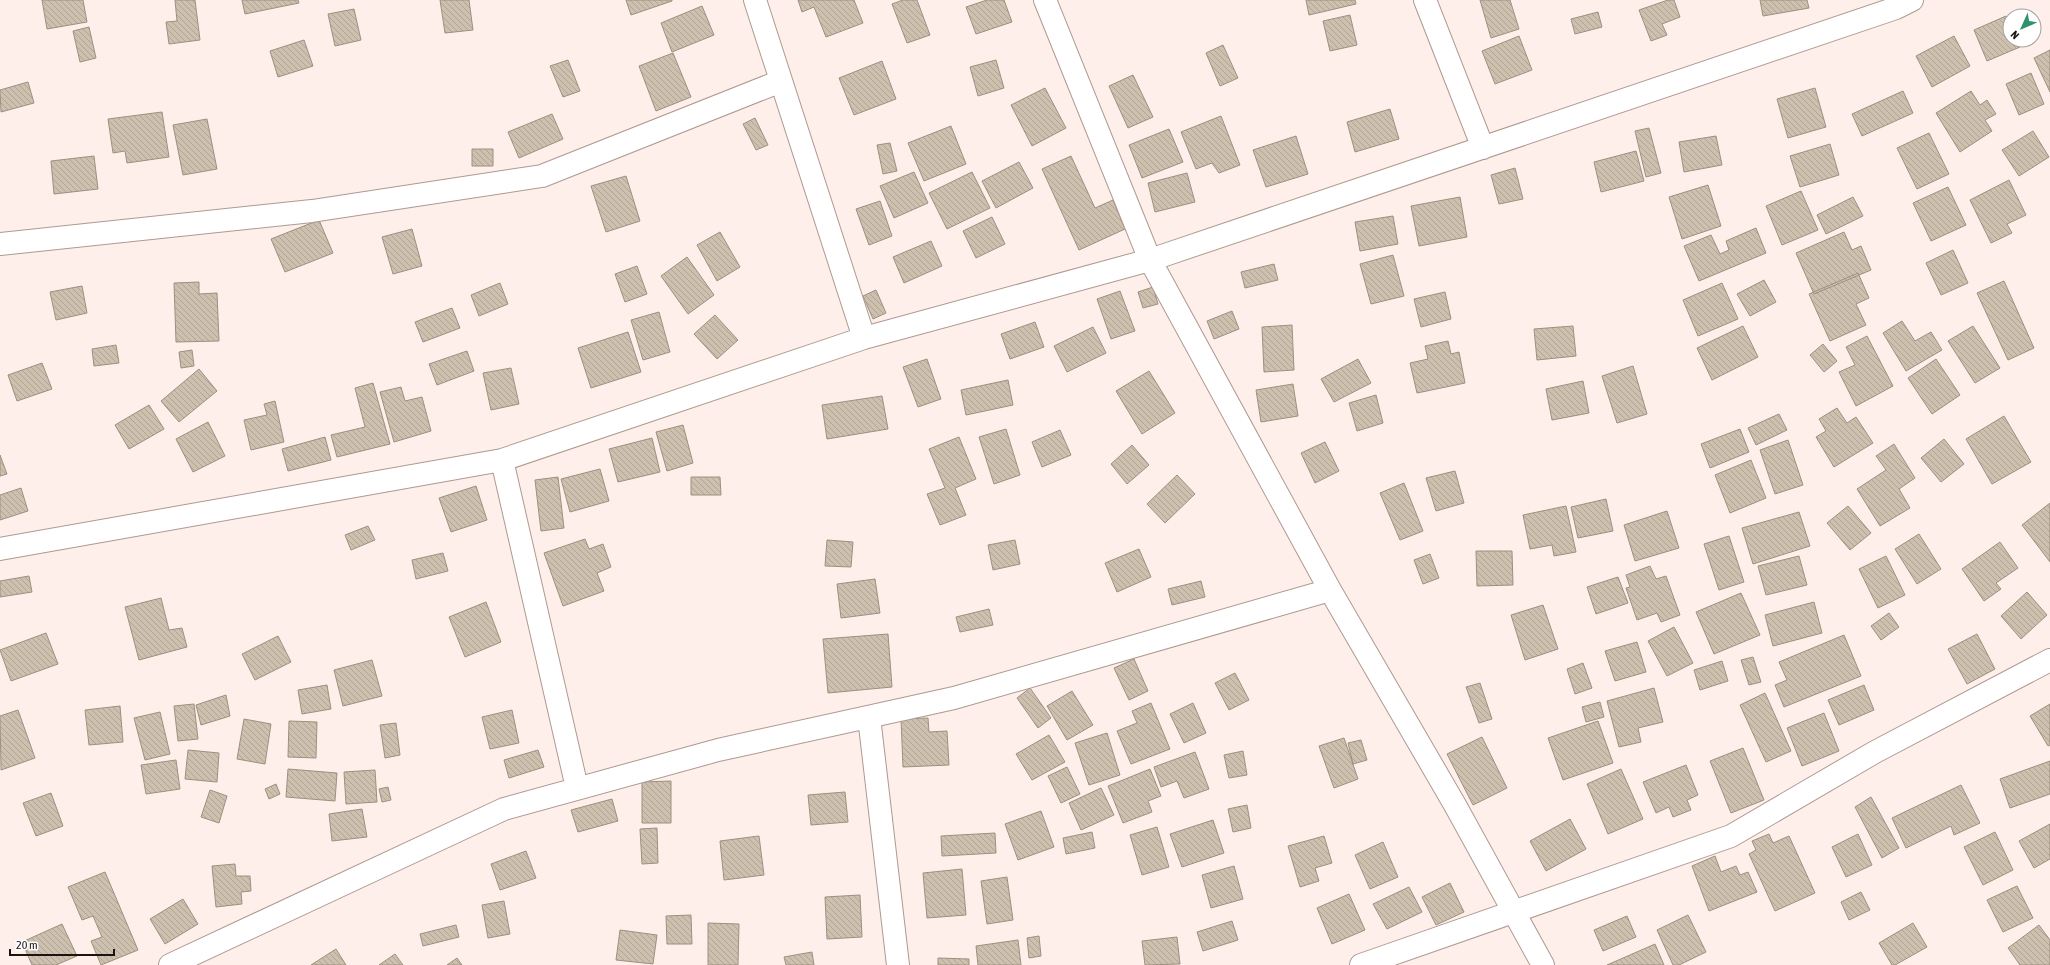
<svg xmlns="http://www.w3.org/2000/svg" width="2050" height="965" font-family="'Asap Condensed',sans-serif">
	<defs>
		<pattern id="building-back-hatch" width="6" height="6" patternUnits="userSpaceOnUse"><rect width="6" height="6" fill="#cec0ae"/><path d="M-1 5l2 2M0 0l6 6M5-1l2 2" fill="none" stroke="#b0a495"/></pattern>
	</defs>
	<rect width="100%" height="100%" fill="#feefea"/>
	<!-- building -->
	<path fill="url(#building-back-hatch)" stroke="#9d907f" d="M42 0H83L87 22 47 29Z
		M175 0H195L200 40 169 44 166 22 177 21Z
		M242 0H298L299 3 245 14Z
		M440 0H469L473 30 445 33Z
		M626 0H672V1L631 15Z
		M798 0H854L863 23 826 37 814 7 802 12Z
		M903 0H917L930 35 907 43 892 4Z
		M987 0H1004L1012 22 976 34 966 7Z
		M1306 0H1355L1356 4 1309 15Z
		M1480 0H1510L1519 29 1491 38Z
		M1668 0H1674L1680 17 1662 24 1667 35 1651 41 1639 10Z
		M1760 0H1807L1809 8 1763 16Z
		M702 6 714 35 672 52 661 23Z
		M354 9 361 40 335 46 328 14Z
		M1598 12 1602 27 1575 34 1571 19Z
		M1350 15 1357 45 1330 51 1323 21Z
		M2006 16 2010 25V40H2017L2020 47 1987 61 1974 30Z
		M89 27 96 58 80 62 73 31Z
		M1519 36 1532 70 1495 84 1482 51Z
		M1954 36 1970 66 1932 87 1916 56Z
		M304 40 313 66 278 77 270 51Z
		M1223 45 1238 78 1220 86 1206 53Z
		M2050 50V92L2034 58Z
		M673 53 691 97 656 111 639 66Z
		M568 60 580 91 563 97 550 66Z
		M996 60 1004 88 978 96 970 67Z
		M882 61 896 99 854 115 839 78Z
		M2031 73 2044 104 2019 115 2006 84Z
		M1133 75 1153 117 1128 128 1109 86Z
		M28 82 34 103 1 112 0 90Z
		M1045 88 1066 128 1032 146 1011 105Z
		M1815 88 1826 127 1788 138 1777 99Z
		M1903 91 1913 113 1862 136 1852 114Z
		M1971 91 1980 105 1987 100 1996 114 1985 120 1992 131 1960 152 1936 113Z
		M1390 109 1399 139 1355 152 1347 122Z
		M162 112 169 157 127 163 125 151 113 153 108 119Z
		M552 114 563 139 519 158 508 132Z
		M1221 116 1240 165 1219 173 1212 163 1196 169 1181 132Z
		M755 118 768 145 756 150 743 124Z
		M207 119 217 169 183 175 173 125Z
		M951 126 966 164 924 181 908 143Z
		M1649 128 1661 173 1646 177 1635 131Z
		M1169 129 1183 162 1142 178 1129 145Z
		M2033 131 2049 157 2019 176 2002 150Z
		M1929 133 1949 174 1917 189 1897 148Z
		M1296 136 1308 174 1266 187 1253 150Z
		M1716 136 1722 165 1684 172 1679 142Z
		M890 143 897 171 883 174 877 145Z
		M1830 144 1839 175 1800 187 1790 156Z
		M472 149H493V166H472Z
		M1636 151 1644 181 1601 192 1594 162Z
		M94 156 98 189 54 194 51 161Z
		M1071 156 1095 208 1113 200 1125 229 1079 250 1042 169Z
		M1019 162 1033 188 996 208 982 181Z
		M1515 168 1523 199 1499 204 1491 175Z
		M914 172 928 203 894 218 880 186Z
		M972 172 990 208 947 229 929 193Z
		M1187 173 1195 202 1155 212 1148 183Z
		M626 176 640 221 606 232 591 186Z
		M2009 180 2026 215 2007 224 2012 233 1991 243 1970 200Z
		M1708 185 1721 226 1682 239 1669 197Z
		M1948 187 1966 225 1931 241 1913 203Z
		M1801 191 1818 230 1782 245 1766 206Z
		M1460 197 1467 237 1419 246 1411 206Z
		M1853 197 1863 216 1826 234 1817 215Z
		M880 201 892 236 869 245 856 209Z
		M1393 216 1398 244 1360 251 1355 222Z
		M992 217 1005 244 976 258 963 231Z
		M319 220 333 253 285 272 271 239Z
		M1756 228 1766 253 1699 281 1684 246 1711 235 1720 254 1729 250 1726 241Z
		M412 229 422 266 393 274 382 237Z
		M720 232 740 267 717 281 697 245Z
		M1844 232 1852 250 1861 246 1871 270 1814 294 1796 253Z
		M931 241 942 266 904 283 893 257Z
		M1953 250 1968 283 1941 295 1926 263Z
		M1393 255 1404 296 1371 304 1360 264Z
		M687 257 714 295 688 314 661 276Z
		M1274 264 1278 280 1245 288 1241 272Z
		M637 266 647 294 625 302 615 274Z
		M1858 273 1869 298 1856 304 1866 325 1830 341 1809 294Z
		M1764 280 1776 302 1750 316 1737 294Z
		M2004 281 2034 348 2008 360 1977 293Z
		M199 282V294L217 293 219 341 176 342 174 283Z
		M500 283 508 304 479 316 471 295Z
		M1722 283 1738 319 1698 336 1683 300Z
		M82 286 87 313 56 320 50 292Z
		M1153 287 1158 304 1143 308 1138 292Z
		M876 290 886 313 873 319 863 296Z
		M1120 291 1135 331 1111 339 1097 299Z
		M1445 292 1451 319 1421 327 1414 299Z
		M452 308 460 328 423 342 415 322Z
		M1232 311 1239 329 1214 339 1207 321Z
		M659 312 670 352 643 360 631 320Z
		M715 315 738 340 717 359 694 334Z
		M1902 321 1915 341 1931 332 1942 350 1906 371 1883 333Z
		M1035 322 1044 347 1010 359 1001 334Z
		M1292 325 1294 370 1264 372 1262 327Z
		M1573 326 1576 356 1537 360 1534 329Z
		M1743 326 1758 357 1712 380 1697 348Z
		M1973 326 2000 368 1975 383 1948 341Z
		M1093 327 1106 353 1067 372 1054 346Z
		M628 332 641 372 591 388 578 348Z
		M1867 336 1893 386 1856 406 1839 372 1855 365 1846 347Z
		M1448 341 1451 354 1459 352 1465 383 1417 393 1410 363 1428 359 1425 346Z
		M1823 344 1837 361 1824 372 1810 355Z
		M116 345 119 363 94 366 92 349Z
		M192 350 194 366 181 368 179 352Z
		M467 351 474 371 437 385 429 364Z
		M927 359 941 399 918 407 903 367Z
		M1358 359 1371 383 1334 402 1321 379Z
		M1936 359 1960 395 1932 414 1908 378Z
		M42 363 52 389 17 401 8 375Z
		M1633 366 1647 414 1617 423 1602 376Z
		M511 368 519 404 491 410 483 373Z
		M199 369 217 391 179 422 161 401Z
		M1149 371 1175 413 1142 434 1116 391Z
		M1008 380 1013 405 966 415 961 390Z
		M1583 381 1589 413 1552 420 1546 389Z
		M373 383 390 444 337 457 331 435 365 427 355 388Z
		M1293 384 1298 416 1261 422 1256 390Z
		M401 387 405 401 422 397 431 431 394 442 380 392Z
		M1376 395 1383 423 1357 431 1349 403Z
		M882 396 888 429 827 439 822 405Z
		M275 401 284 442 251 450 244 420 267 415 264 404Z
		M149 405 164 429 129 449 115 425Z
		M1837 408 1847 423 1856 417 1873 443 1834 467 1816 437 1826 431 1819 419Z
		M1779 414 1787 430 1756 445 1748 428Z
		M2004 416 2031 462 1992 484 1966 439Z
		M208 422 225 456 193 472 176 439Z
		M683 425 693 463 667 471 656 432Z
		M1006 429 1020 475 994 484 979 437Z
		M1740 429 1749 452 1710 468 1701 444Z
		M1060 430 1071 455 1042 467 1032 442Z
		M325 437 331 460 288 471 282 449Z
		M959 437 976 479 955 488 966 515 940 525 927 494 945 488 929 449Z
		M652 438 660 472 618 482 609 449Z
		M1944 439 1964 464 1941 482 1921 458Z
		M1788 440 1803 485 1775 494 1760 450Z
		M1325 442 1339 471 1315 483 1301 453Z
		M1894 444 1915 478 1899 489 1910 508 1880 526 1857 489 1886 470 1876 456Z
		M1132 445 1149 465 1127 484 1111 464Z
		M0 455 7 474 0 476Z
		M1751 460 1766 498 1730 513 1715 475Z
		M600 469 609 501 570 512 561 479Z
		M1455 471 1464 503 1436 511 1426 478Z
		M1177 475 1195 494 1165 523 1147 504Z
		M558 477 564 528 541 531 535 480Z
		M691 477H720L721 495H691Z
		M1404 483 1423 531 1400 540 1380 493Z
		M476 486 487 520 451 532 439 498Z
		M21 488 28 511 0 520V495Z
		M1606 499 1613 531 1578 538 1571 507Z
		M2050 503V562L2022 525Z
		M1566 506 1576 552 1554 556 1552 545 1530 549 1523 515Z
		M1848 506 1871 533 1850 550 1827 523Z
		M1667 511 1679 548 1635 561 1624 525Z
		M1799 512 1810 546 1753 564 1742 528Z
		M368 526 375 540 351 550 345 535Z
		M1919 534 1941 569 1917 584 1895 549Z
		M1729 536 1744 582 1719 590 1704 544Z
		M585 539 589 549 603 544 611 567 597 573 604 591 563 606 544 553Z
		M827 540 853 542 851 567 825 566Z
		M1015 540 1020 564 993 570 988 545Z
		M2000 542 2018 568 1996 583 2001 589 1984 601 1962 569Z
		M1139 549 1151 577 1117 592 1105 563Z
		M1476 551H1512L1513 585 1477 586Z
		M443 553 448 571 416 579 412 560Z
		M1430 554 1439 578 1423 584 1414 560Z
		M1799 556 1807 585 1766 595 1758 566Z
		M1886 556 1905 595 1878 608 1859 569Z
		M1650 566 1656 579 1666 576 1680 615 1661 622 1657 613 1637 620 1626 588 1630 587 1626 575Z
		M29 576 32 592 0 597V581Z
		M1618 577 1628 603 1596 614 1587 587Z
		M875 579 880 613 841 618 837 584Z
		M1201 581 1205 597 1172 605 1168 589Z
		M2027 592 2047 615 2021 639 2001 616Z
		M1741 593 1760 635 1714 654 1696 612Z
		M161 598 169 630 182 628 187 647 139 660 125 607Z
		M486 602 501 642 465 657 449 617Z
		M1814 602 1822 633 1773 646 1765 615Z
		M1543 605 1558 649 1525 660 1511 615Z
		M989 609 993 625 960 632 956 617Z
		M1889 613 1899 627 1881 640 1871 626Z
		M1674 627 1693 663 1667 676 1648 641Z
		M46 633 58 664 11 681 0 650Z
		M888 634 892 687 828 693 823 639Z
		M1977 634 1995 669 1967 684 1948 649Z
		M1844 635 1861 676 1784 707 1775 685 1787 680 1779 662Z
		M278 636 291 662 255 680 242 654Z
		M1637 642 1646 672 1615 681 1605 651Z
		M1753 657 1761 682 1749 685 1741 660Z
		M1134 659 1148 691 1129 700 1114 668Z
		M372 660 382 696 343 706 334 670Z
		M1722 661 1728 681 1700 690 1694 670Z
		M1583 663 1592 688 1575 694 1567 669Z
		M1235 673 1249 700 1229 710 1215 683Z
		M1480 683 1492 719 1479 723 1466 687Z
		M327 685 331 709 302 714 298 690Z
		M1864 685 1874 710 1839 725 1828 700Z
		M1030 688 1051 718 1038 728 1017 698Z
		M1654 688 1663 722 1638 728 1641 742 1619 747 1607 701Z
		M1072 691 1093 725 1067 740 1047 706Z
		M1765 693 1791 751 1766 762 1740 705Z
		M226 695 230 716 201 725 196 705Z
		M1600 702 1604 717 1586 722 1582 707Z
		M1151 703 1170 749 1131 764 1117 731 1137 723 1132 711Z
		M1193 703 1206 733 1184 743 1170 714Z
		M194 704 198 739 178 741 174 706Z
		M2050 704V745L2048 746 2030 716Z
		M120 706 123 742 89 745 85 710Z
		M18 710 35 758 1 770 0 716Z
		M512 710 519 743 490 749 482 717Z
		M160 712 170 754 145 760 134 718Z
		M1824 713 1839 751 1802 766 1787 728Z
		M928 718 929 732 947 731 949 765 903 767 901 719Z
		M244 719 271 724 265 764 237 759Z
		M289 721 317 722 316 758 288 757Z
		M1598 721 1613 763 1563 780 1548 738Z
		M396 723 400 755 385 758 380 725Z
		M1107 733 1120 775 1089 785 1075 743Z
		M1049 735 1065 762 1032 780 1016 754Z
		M1482 737 1507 788 1473 805 1447 754Z
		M1344 738 1358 779 1334 788 1319 746Z
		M1361 740 1367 760 1353 764 1348 743Z
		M1743 748 1764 800 1731 813 1710 761Z
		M188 750 219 753 217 782 185 779Z
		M538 750 544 767 509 778 504 760Z
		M1243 751 1247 775 1229 778 1224 755Z
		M1195 752 1209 789 1184 798 1177 781 1161 787 1154 767Z
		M176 760 180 789 146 794 141 765Z
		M2050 761V794L2010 808 2000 779Z
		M1686 765 1698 795 1687 800 1691 810 1673 817 1669 807 1656 813 1643 782Z
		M1067 767 1080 794 1061 803 1048 776Z
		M288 769 337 773 335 801 286 797Z
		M1150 769 1161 796 1148 801 1152 812 1123 823 1108 786Z
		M1621 769 1643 819 1608 834 1587 784Z
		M375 770 377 802 346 804 344 772Z
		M671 781V823H642V782Z
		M276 784 280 794 269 799 265 789Z
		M1961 785 1980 823 1954 835 1951 826 1906 848 1892 818Z
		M388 787 391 800 382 802 379 789Z
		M1101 788 1114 815 1081 830 1069 803Z
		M210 790 227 796 219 823 201 817Z
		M845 792 848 822 811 825 808 795Z
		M51 793 63 826 36 836 23 803Z
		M1871 797 1899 848 1882 858 1855 807Z
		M612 799 618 821 578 832 571 810Z
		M1247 805 1251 828 1233 832 1228 809Z
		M362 809 367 837 332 841 329 814Z
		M1041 811 1054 847 1018 860 1005 824Z
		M1570 819 1586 849 1546 871 1530 841Z
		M1213 820 1224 853 1182 867 1170 834Z
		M2050 824V859L2034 868 2019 841Z
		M1157 827 1169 867 1142 875 1130 835Z
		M657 828 658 863 642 864 640 829Z
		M1092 832 1095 848 1066 854 1063 838Z
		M1995 832 2013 870 1983 885 1964 847Z
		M995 833 996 853 942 856 941 836Z
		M1769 834 1773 843 1789 836 1815 893 1775 911 1749 854 1756 850 1752 841Z
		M1858 834 1872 865 1846 877 1832 847Z
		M759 836 764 875 724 880 720 841Z
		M1324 836 1332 863 1315 868 1319 881 1300 887 1288 846Z
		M1383 842 1398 877 1370 889 1355 855Z
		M526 851 536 878 500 890 491 864Z
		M1715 856 1721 872 1736 866 1740 875 1748 872 1757 892 1709 911 1692 866Z
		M235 864 236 876H250L251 891 241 892 242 904 216 907 212 866Z
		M1234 866 1243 899 1211 908 1202 875Z
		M962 869 966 915 927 918 923 873Z
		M105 872 138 950 101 965 91 941 102 937 93 916 82 920 68 887Z
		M1007 877 1013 920 987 924 981 881Z
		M1450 883 1464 912 1436 925 1422 897Z
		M2017 886 2033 918 2003 932 1987 900Z
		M1409 887 1422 912 1387 929 1373 904Z
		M1861 892 1870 910 1849 920 1841 902Z
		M1349 894 1365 930 1332 944 1317 908Z
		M860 895 862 937 827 939 825 897Z
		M183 899 198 924 165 944 150 919Z
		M504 901 510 934 488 938 482 905Z
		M691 915 692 944H667L666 916Z
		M1688 915 1706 952 1679 965H1673L1657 930Z
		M1627 916 1636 937 1603 951 1594 930Z
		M1232 921 1238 940 1203 951 1197 932Z
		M708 923 739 924 738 965H708Z
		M1913 923 1927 947 1895 965H1892L1879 943Z
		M62 924 77 956 56 965H32L22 942Z
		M456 925 459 937 423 946 420 934Z
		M2039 925 2050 940V965H2020L2008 948Z
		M620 930 657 935 653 964 616 960Z
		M1039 936 1041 956 1029 958 1027 938Z
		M1177 937 1180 964 1145 965 1142 941Z
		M1018 940 1021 965H978L976 946Z
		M1655 944 1664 965H1607Z
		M336 949 346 965H311Z
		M812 952 814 965H786L784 957Z
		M395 954 403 965H379Z
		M457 958 462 965H447Z
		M938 958 969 959V965H938Z"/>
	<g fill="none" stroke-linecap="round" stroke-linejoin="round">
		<defs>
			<path id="minor" d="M755 0 864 338
				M1045 0 1150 260 1330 590 1455 805 1543 965
				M1425 0 1483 148
				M0 244 312 211 542 176 781 81
				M502 460 577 788
				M0 549 502 460 864 338 1150 260 1896 8 1912 0
				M869 717 898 965
				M170 965 504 809 718 750 954 698 1330 590
				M1361 965 1731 836 1875 752 2050 660"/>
		</defs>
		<!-- minor casing -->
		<use href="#minor" stroke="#af9991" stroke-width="24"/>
		<!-- minor -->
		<use href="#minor" stroke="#fff" stroke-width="22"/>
	</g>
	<!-- north arrow -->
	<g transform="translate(2022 28) rotate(225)"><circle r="19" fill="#ffffff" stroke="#a4a19f"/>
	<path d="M0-3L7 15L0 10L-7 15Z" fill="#2f936e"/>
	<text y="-6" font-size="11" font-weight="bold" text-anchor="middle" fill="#1b1310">N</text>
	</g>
	<!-- scale -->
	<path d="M10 949v6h104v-6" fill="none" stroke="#1b1310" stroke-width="2"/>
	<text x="16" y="949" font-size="12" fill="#1b1310" stroke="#ffffff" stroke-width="3" paint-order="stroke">20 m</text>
</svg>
